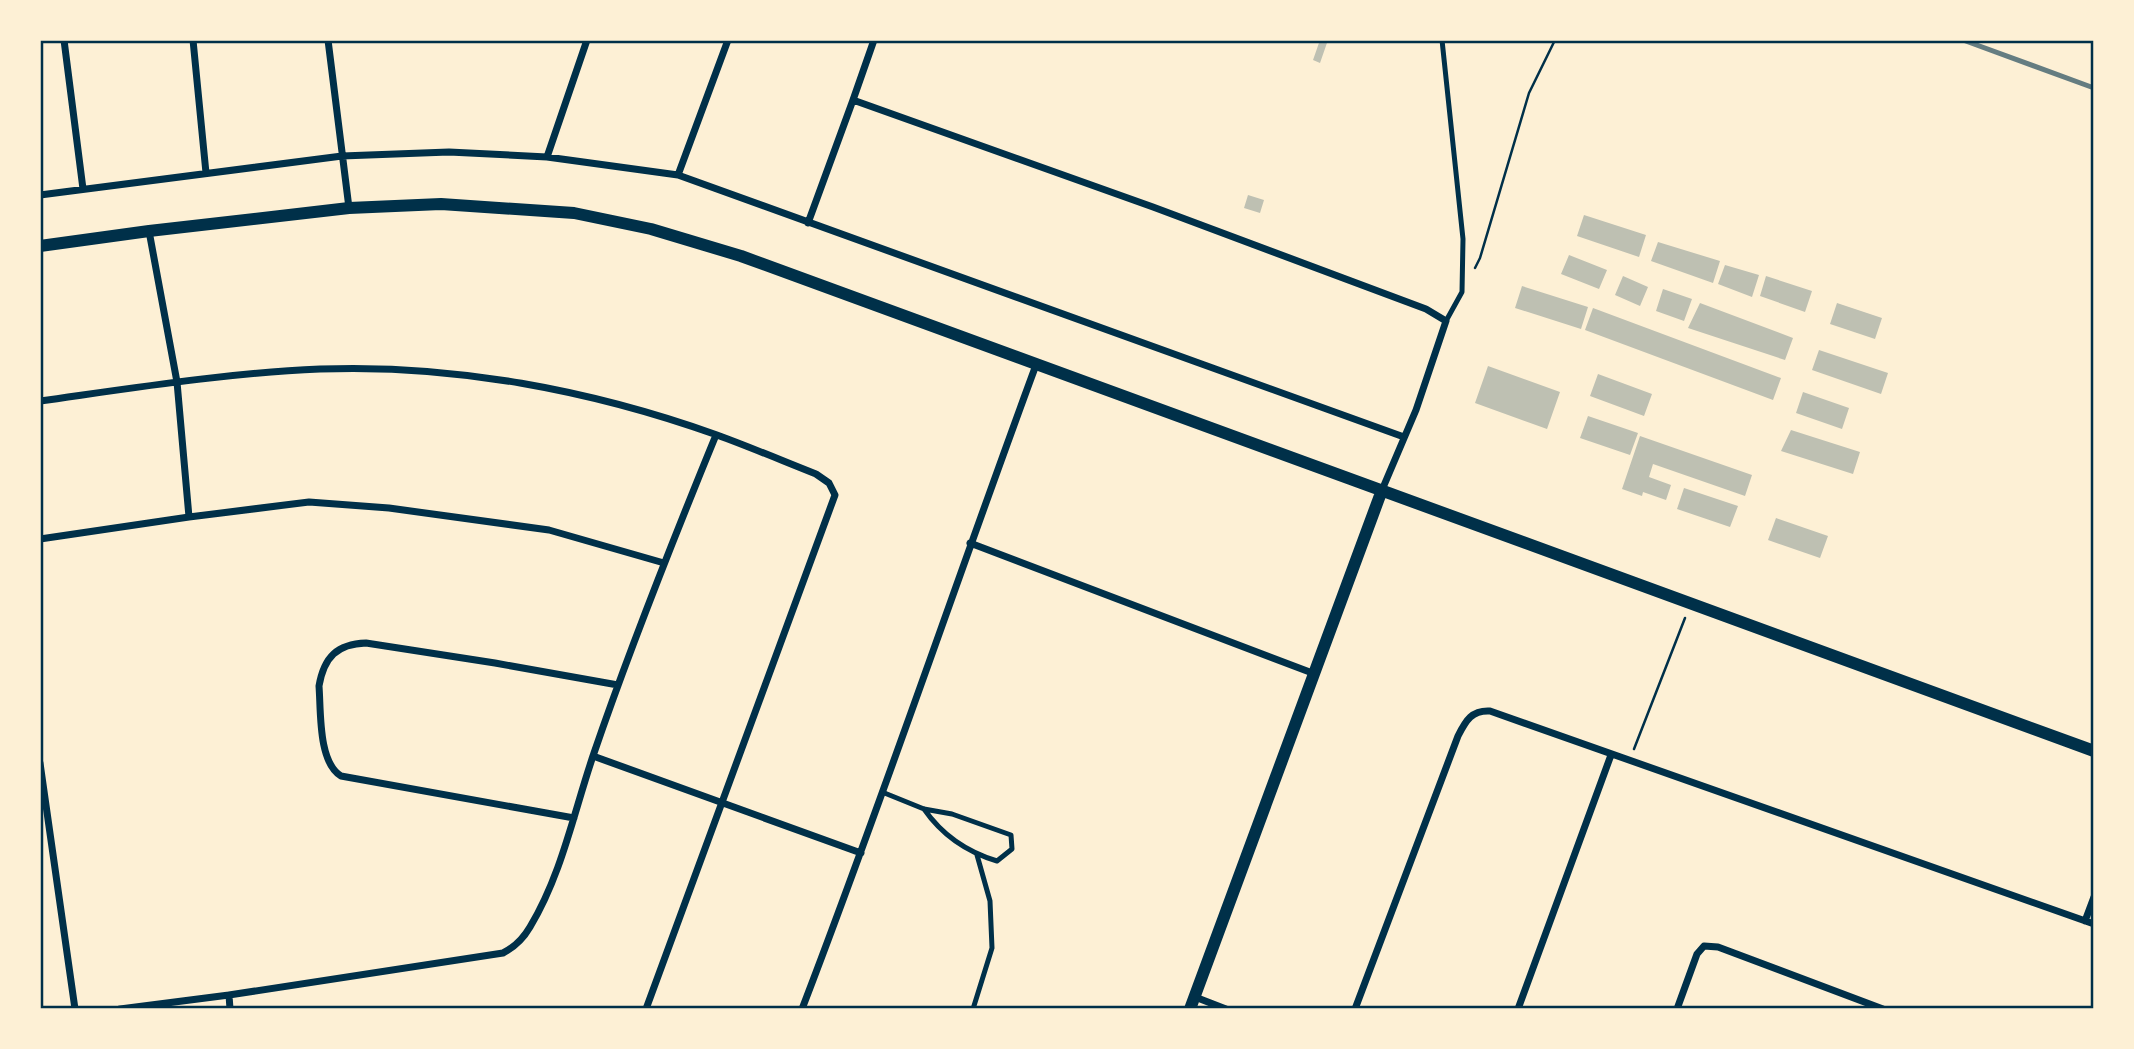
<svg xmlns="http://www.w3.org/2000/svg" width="2134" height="1049" font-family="'Roboto Condensed',sans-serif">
	<rect width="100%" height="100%" fill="#fdf0d5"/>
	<!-- building -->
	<path fill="#bec0b2" d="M1320 40H1328L1320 63 1313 60Z
		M1248 195 1264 200 1260 213 1244 208Z
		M1584 215 1646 235 1639 257 1577 236Z
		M1658 242 1720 261 1713 283 1651 261Z
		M1569 255 1607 270 1599 289 1561 274Z
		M1725 265 1759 275 1752 297 1718 284Z
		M1623 276 1648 287 1640 306 1615 295Z
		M1766 276 1812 291 1805 312 1760 296Z
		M1522 286 1588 307 1581 329 1515 308Z
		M1663 289 1692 299 1684 321 1656 311Z
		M1700 303 1793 338 1785 360 1688 328Z
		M1837 303 1882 318 1875 339 1830 324Z
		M1593 308 1781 378 1773 400 1585 330Z
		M1819 350 1888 373 1881 394 1812 370Z
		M1488 366 1560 392 1547 429 1475 403Z
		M1598 374 1652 394 1644 416 1590 396Z
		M1803 392 1849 408 1842 429 1796 413Z
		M1588 416 1638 433 1630 455 1580 438Z
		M1791 430 1860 452 1853 474 1781 451Z
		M1640 436 1752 475 1745 496 1653 464 1649 477 1671 485 1666 500 1643 492 1642 496 1622 489Z
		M1684 488 1738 506 1730 527 1677 509Z
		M1776 518 1828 536 1820 558 1768 540Z"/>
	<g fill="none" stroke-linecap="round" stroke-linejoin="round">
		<!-- path -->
		<path stroke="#003049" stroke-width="2.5" d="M1475 268 1480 258 1529 93 1555 40
			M1634 749 1685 618"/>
		<!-- service -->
		<path stroke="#003049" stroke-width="5" d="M1442 40 1463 239 1462 292 1446 321
			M882 792 924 809 952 814 1011 835 1012 849 997 861C967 852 942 835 924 809
			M973 1009 992 948 990 901 977 855"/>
		<!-- minor -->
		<path stroke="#003049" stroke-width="7" d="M64 40 83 189
			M193 40 206 173
			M328 40 349 208
			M853 100 874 40
			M547 157 587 40
			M678 175 728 40
			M40 195 342 156 449 152 547 157 678 175 1404 437
			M808 223 853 100 1153 207 1426 309 1446 321 1416 410 1382 490
			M149 231 177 382 189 517
			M40 401C133 388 227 373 320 369 454 364 591 390 717 435 750 447 783 461 816 474L829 483 835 495 646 1009
			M40 539 189 517 309 502 389 508 549 530 664 563
			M970 543 1315 674
			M593 756 861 853
			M40 763 75 1009
			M574 818 341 776C318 762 321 711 319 686 324 657 337 644 366 643L495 663 618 685
			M2085 921 2094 897
			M229 995 503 953C515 947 523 939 530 927 562 874 574 811 594 753 631 645 673 540 716 435
			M1195 997 1226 1009
			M120 1009 229 995 230 1009
			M802 1009C884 796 957 579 1036 365
			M1355 1009 1458 736C1466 720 1472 710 1490 711L2094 924
			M1518 1009 1611 755
			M1677 1009 1697 954 1704 946 1718 947 1883 1009"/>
		<!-- tertiary -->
		<path stroke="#003049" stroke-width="12" d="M40 246 149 231 349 208 441 204 574 213 651 229 741 256 2094 751
			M1190 1009 1382 490"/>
		<!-- rail -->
		<path stroke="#657d81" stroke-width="5" d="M1963 40 2094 88"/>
	</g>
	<!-- border -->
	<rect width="2134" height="1049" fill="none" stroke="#fdf0d5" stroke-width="84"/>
	<rect x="42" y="42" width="2050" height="965" fill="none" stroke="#003049" stroke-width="2.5"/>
</svg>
